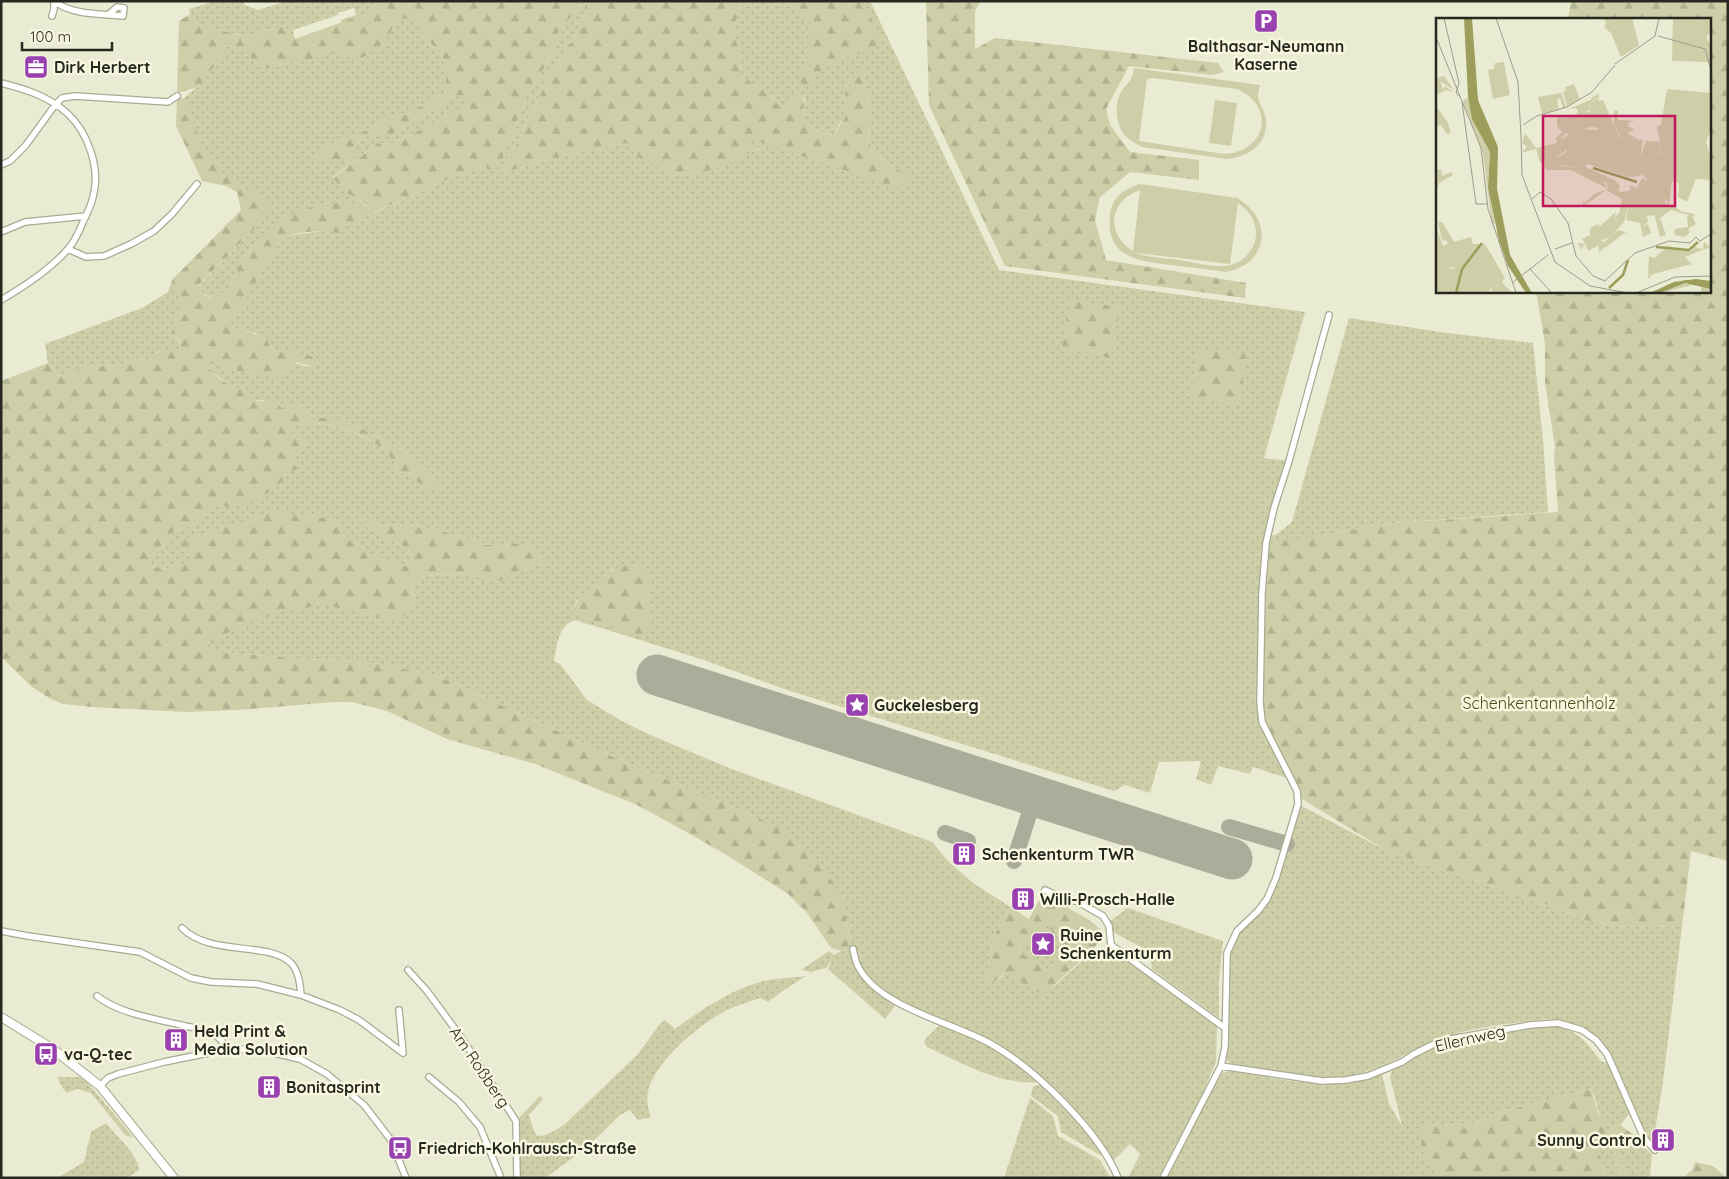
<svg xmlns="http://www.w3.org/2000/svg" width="1729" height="1179" font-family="Quicksand,sans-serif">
	<defs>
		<pattern id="grass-dots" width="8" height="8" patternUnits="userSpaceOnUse" patternTransform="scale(1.25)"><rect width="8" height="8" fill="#cecfa8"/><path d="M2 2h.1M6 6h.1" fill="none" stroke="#b1b290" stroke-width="1.8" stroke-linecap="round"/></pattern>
		<pattern id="forest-firs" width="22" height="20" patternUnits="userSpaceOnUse" patternTransform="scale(1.25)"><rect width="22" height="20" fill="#cecfa8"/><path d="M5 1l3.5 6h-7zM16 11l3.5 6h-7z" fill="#b1b290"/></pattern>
	</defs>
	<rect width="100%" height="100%" fill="#eaebd3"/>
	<!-- grass -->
	<path fill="url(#grass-dots)" fill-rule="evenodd" d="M215 1H243L245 5 258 10 287 1H376L373 11 342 23 341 20 356 15 354 8 338 13V15L293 30 295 39 284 26 246 36 199 26 190 14 189 9Z
		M583 1H589L585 5V20L575 32 574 40 567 46 558 64 548 77 541 94 527 120 519 142 510 152 503 173 557 157 627 143 642 161 690 176 707 171 759 149 740 135 905 172 894 168 874 153 868 140 870 127 868 91 863 80 865 72 858 68 849 80 846 89V115L837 128 836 135C824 134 808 130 804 117 803 112 804 104 805 99L796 92 788 104H778L767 92 752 84 741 72 738 59 740 53 735 38V26L738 12 743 1H870L999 270 1305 312 1264 458 1289 461 1266 542 1273 535H1276L1292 522 1349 318 1447 333 1533 343 1543 440 1548 512 1381 524 1325 535 1290 779 1253 767 1250 774 1218 766 1211 785 1196 779 1201 761 1159 762 1150 793 1125 785 1114 791 790 691 701 659 575 620C557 627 558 644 554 661L560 664 587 700 620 720 648 734 729 768 932 842 948 861 973 883 1009 906 1004 921 996 932 992 943 988 973 984 982 999 979 1006 973 1053 987 1092 952C1101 955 1104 956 1110 949L1217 1023 1216 1062 1202 1095 1159 1178H1128L1140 1154 1130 1144 1112 1162 1061 1132 1058 1116 1031 1096 1033 1086 1039 1085 1041 1082C1001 1086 962 1063 927 1047L924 1042 926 1038 942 1023 897 1003 885 1019 828 969 832 959 826 968 811 972 801 970 829 951 834 955 841 951 853 949 841 895 754 816 624 762 438 676 382 664 212 652 208 643C241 624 287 604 325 605 345 606 370 615 390 620L414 595 411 588 418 578C439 572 477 573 497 582L544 562 534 550 519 543 504 545H485L476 540C446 533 411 520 381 526L374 521 359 518 370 530 408 548 412 558 405 566 381 559 348 539 331 519 305 516 244 521 227 525 211 533 195 535 190 555V565H178L164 569 150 567 153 554 166 542 171 533 197 523 213 505 221 507 281 484 293 461 308 444 290 432C307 410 362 434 380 447 389 454 395 462 398 472L414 474 408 453 347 421 328 418H317L293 404 282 408 263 400 252 401 240 390 233 388 211 371 207 365 214 358 227 369 255 374H264L291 366 293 362 308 367 320 362C310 354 290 348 277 352L255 333 239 330 229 326 281 240C295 232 308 234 323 231 330 230 336 226 343 225 352 223 357 224 366 219L358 206 349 202 319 204 256 242 241 262 228 289 213 301 208 296 196 289 263 220 262 196C243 191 217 173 207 155 197 137 191 116 184 98L196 88 206 85 207 75 224 53 225 47 235 46 254 60 258 67H276L296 61H309L335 49 348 57C378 51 382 50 394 22L410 17 443 58 446 70V92L423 104 412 113 389 117 362 132 326 146 353 148 355 144 367 136 386 135 408 127 416 119 439 108 450 97 461 95 467 96 470 104 414 133 389 144 378 143 333 177C344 192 360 199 373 213L455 176 477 169 483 163H502L504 152 515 133 518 117 526 98 555 50 559 29 570 18ZM612 569 652 583 648 596 650 604 623 633 572 612 576 602Z
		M172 280 183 305 172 335 178 340 181 346 179 350H163L147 358 117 365 88 367 58 376 48 363 45 344 142 308 168 292Z
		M1298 804 1385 850 1563 910 1585 920 1613 926 1682 927 1662 1089 1652 1148 1643 1140 1629 1114 1620 1125 1608 1130C1596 1116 1599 1104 1591 1089L1493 1114 1484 1122 1442 1125 1421 1124 1435 1168V1178H1167L1219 1075 1225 1072 1232 1071C1274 1078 1317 1089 1360 1081 1367 1080 1375 1077 1382 1074L1389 1104 1402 1126 1390 1077 1393 1068C1407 1062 1420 1053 1434 1048 1457 1040 1544 1020 1565 1028 1581 1035 1591 1047 1600 1061L1608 1063C1594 1036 1578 1022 1548 1019 1512 1023 1468 1027 1435 1041 1406 1053 1379 1071 1347 1076 1308 1082 1268 1070 1230 1063L1225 1059 1230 949 1237 931 1267 899Z
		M1128 908 1223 941 1219 980V1018L1152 969 1150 952 1113 932 1110 921Z
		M1045 923 1063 941 1061 957 1046 970C1036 964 1023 957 1019 947Z
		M806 976 784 990 768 1002 760 998C749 1002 738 1005 727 1010 700 1024 656 1060 648 1091 646 1100 648 1109 651 1117L638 1120 630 1110 620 1115 585 1149 545 1178H517L516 1121 540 1096 543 1099 529 1115 533 1129 537 1136C548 1136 556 1130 565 1124L637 1055 660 1024 665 1020 675 1029C701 1010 729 991 760 982 774 978 791 978 806 976Z
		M58 1077H80L88 1083 133 1137 126 1136 91 1093 77 1089 66 1093 59 1082Z
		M1030 1098 1053 1116 1058 1136 1100 1160 1110 1178H1004Z
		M106 1123C117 1138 137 1152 139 1170L127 1178H57L84 1162 91 1132Z
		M1634 1135 1639 1143 1652 1154 1650 1178H1626L1618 1141Z
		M1607 1142 1616 1157 1621 1178H1606C1605 1167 1600 1158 1598 1147Z"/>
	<!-- forest -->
	<path fill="url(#forest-firs)" fill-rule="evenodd" d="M376 1H583L570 18 559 29 555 50 526 98 518 117 515 133 504 152 502 163 496 170 488 169 483 163 477 169 455 176 372 213 365 204 344 191 333 178 378 143 389 144 414 133 469 104 467 96 461 95 450 97 439 108 416 119 408 127 386 136H367L355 144 353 148 354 154 351 158 326 164 315 157 326 146 362 132 389 117 412 113 423 104 446 92V70L443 58 410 17 395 22 387 39 375 51 361 58 348 57 335 49 309 61H296L276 67H258L254 60 235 46 225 47V53L207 75 206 85 177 93 179 21 190 14 199 26 246 36 284 26 295 39 373 11Z
		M589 1H743L738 12 735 26V38L740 53 738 59 741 72 752 84 767 92 778 104H788L796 92 800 93C807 103 802 105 804 116 807 129 824 135 836 135 837 126 845 120 846 114 847 110 845 105 845 102 845 87 850 71 864 65L865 72 863 80 868 91 870 127 868 140 874 153 894 168 905 172 911 177 910 182 904 190 742 136 759 148 728 165 690 176 676 175 642 161 627 143 554 158 503 173 510 152 519 142 527 120 541 94 548 77 558 64 567 46 574 40 575 32 585 20V5Z
		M790 1H862L883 40 879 46 823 67 811 86 805 87 802 85 800 80 802 69 807 61V48L810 37 809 29Z
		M926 1H981L975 11V49L995 38 1218 63 1224 72 1212 75 1129 66 1106 109 1110 125 1130 152 1199 160V180L1130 172 1100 197 1095 220 1106 260 1246 283 1245 298 1005 266 929 105Z
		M1571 1H1728V861L1691 851 1682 927 1613 926 1585 920 1563 910 1385 850 1299 797 1262 722 1266 543 1325 535 1381 524 1558 512 1554 456 1555 447 1545 383V344L1536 291H1710V19H1568Z
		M184 98C195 125 203 156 226 176 239 188 257 191 270 201V211L263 220 196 288 213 301 228 289 241 262 256 242 288 216 319 204 349 202 358 206 367 214 366 219 356 224H345L342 233C321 231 299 229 281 240L230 326 266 338 270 347 277 352C294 347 306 353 321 362 310 370 305 363 293 362L286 375C279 378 271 380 264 374H255L227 369 214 359 207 366C216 378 233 390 248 389L250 394 249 399C261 405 271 396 282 408L293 404 317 418H332L347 421 408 453 427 468 438 480V491C426 488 417 486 414 474L398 472C395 462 389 454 380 447 363 434 307 410 290 432L308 444 293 461 297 469C294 470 289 472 286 474 284 478 283 482 280 484 263 499 235 510 213 506L211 514 197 523 171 533 166 542 153 554 150 567 164 569 178 565H190V555L177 548 185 539 195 535 211 533 227 525 273 511 331 519 348 539 381 559 405 566 412 558 408 548 370 530 358 517 374 521 381 526C411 520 446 533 476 540L485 545H504L519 543 534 550 544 562 497 582C477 573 439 572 418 578L411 588 415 604C411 608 407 615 402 618 388 626 343 605 324 606 283 607 244 623 209 643L212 652 382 664 438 676 624 762 754 816 784 832 808 849 820 863 841 895 853 949 841 951 831 948 807 913 788 894 730 857 681 829 637 805 535 764 447 739 387 711 352 702H333L238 710 186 712 92 707 63 704 51 699 32 687 1 657V381L48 363 58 376 88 367 117 365 147 358 163 350H179L181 346 179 340 172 335 173 321 183 305 172 280 241 210 237 192 226 186 202 181 176 126 177 99Z
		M1069 300 1119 307 1112 358 1062 351Z
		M1196 348 1246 354 1240 405 1190 399Z
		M622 566H641L646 571 652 583 648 596 650 603 647 637 623 633 572 612C580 593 603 572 622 566Z
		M1044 891 1069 905V909C1082 915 1095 923 1104 933 1096 950 1083 959 1069 971 1060 979 1053 987 1042 994L1006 973 990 984 984 982 988 973 992 943 996 932 1004 921 1009 906 1029 919ZM1045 924 1063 941 1061 957 1046 970C1036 964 1023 957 1019 947Z
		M1591 1089 1598 1113 1608 1130 1620 1125 1634 1135 1618 1141 1626 1178H1621L1616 1157 1607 1142 1598 1148C1600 1158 1605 1167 1606 1178H1435V1168C1420 1160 1420 1139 1421 1124L1442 1125 1484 1122 1493 1114Z
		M1695 1162 1713 1166 1727 1178H1683L1693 1169Z"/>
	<!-- pitch -->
	<path fill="#cecfa8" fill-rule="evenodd" d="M1134 68 1260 85C1259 88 1258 94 1258 97 1259 104 1265 111 1266 119 1268 145 1249 156 1227 159L1142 147C1135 143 1128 140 1123 133 1116 122 1114 104 1121 92 1129 80 1131 84 1134 68ZM1153 78 1237 89C1276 106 1267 152 1224 154L1139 141 1147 79Z
		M1215 100 1237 103 1231 146 1209 143Z
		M1140 184 1237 198C1274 219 1269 265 1225 272 1207 269 1189 267 1171 265 1139 261 1105 258 1110 215 1112 197 1124 189 1140 184ZM1140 190 1133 251C1105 233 1109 201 1140 190ZM1238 203C1249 210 1257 222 1256 235 1255 251 1241 265 1225 266 1210 267 1193 262 1179 260 1165 258 1149 258 1136 253L1230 264Z"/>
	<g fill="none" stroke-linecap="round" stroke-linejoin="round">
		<!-- taxiway -->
		<path stroke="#acac9a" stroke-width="16" d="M1229 827 1287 844
			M945 833 968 841
			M1206 851 1209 841
			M1014 861 1035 796"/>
		<!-- runway -->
		<path stroke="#acac9a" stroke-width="41" d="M657 675 1232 859"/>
		<defs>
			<path id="street" d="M55 1C69 15 104 14 123 16L124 8 117 7 108 15
				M52 16 54 9V1
				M1 83C25 89 48 96 67 113 88 132 101 169 93 197 91 206 87 214 83 222 79 232 75 241 68 249 50 270 25 286 1 300
				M1 165 10 161 26 145 55 105 62 98 75 96 168 102 177 96
				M1 232 25 222 86 216
				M68 249 86 257 104 256 131 244 154 231 172 214 197 184
				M1045 890 1069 901H1077L1103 916 1109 926 1111 945 1225 1028
				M182 928C211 957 269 941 291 963 299 972 300 984 301 995
				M1 931 28 936 140 952 191 978 211 982 257 984 301 995 340 1010 359 1020 403 1053
				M853 949C854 954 855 959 857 964 876 1007 952 1022 991 1044 1034 1068 1100 1132 1118 1178
				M408 970 427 991 461 1037 516 1121 517 1178
				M97 996C119 1014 158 1019 185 1026 195 1028 206 1029 215 1035 220 1038 224 1043 226 1050
				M399 1010 403 1053
				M1221 1066 1322 1081 1346 1080 1368 1076 1402 1062 1414 1054 1432 1045 1451 1039 1530 1025 1558 1023 1582 1030 1596 1040 1607 1054 1613 1067 1644 1138 1655 1150
				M429 1077 459 1102 480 1127 501 1178
				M100 1086 108 1078 118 1074 164 1062 218 1051 244 1049 270 1052 300 1059 327 1074 364 1105 391 1140 406 1178
				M1163 1178 1221 1066 1225 1047 1227 953 1237 931 1258 911 1267 899 1276 878 1298 804 1297 791 1262 722 1260 702 1262 593 1266 543 1274 508 1289 461 1329 315"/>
			<path id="secondary" d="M1 1017 53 1049 100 1086 174 1178"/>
		</defs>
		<!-- street casing -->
		<use href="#street" stroke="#a9aa93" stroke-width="8"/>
		<!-- secondary casing -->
		<use href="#secondary" stroke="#a9aa93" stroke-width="10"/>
		<!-- street -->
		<use href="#street" stroke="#fff" stroke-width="5.5"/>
		<!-- secondary -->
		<use href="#secondary" stroke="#fff" stroke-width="8"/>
	</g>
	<!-- icons -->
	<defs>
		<symbol id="parking-square" viewBox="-11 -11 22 22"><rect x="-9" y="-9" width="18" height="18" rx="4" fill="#9841af" stroke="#f8f8e1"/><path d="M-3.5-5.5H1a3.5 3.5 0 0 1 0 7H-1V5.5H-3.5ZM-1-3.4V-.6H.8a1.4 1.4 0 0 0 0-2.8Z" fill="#fff"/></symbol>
		<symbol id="office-square" viewBox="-11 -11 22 22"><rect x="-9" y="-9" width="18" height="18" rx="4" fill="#9841af" stroke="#f8f8e1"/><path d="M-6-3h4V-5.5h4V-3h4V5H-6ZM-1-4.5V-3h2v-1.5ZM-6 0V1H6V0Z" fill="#fff"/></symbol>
		<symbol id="sight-square" viewBox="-11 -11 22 22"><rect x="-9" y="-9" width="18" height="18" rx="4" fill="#9841af" stroke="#f8f8e1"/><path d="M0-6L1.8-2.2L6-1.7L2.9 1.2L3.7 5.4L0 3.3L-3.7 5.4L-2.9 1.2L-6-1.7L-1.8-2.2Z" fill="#fff"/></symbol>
		<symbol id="building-square" viewBox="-11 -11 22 22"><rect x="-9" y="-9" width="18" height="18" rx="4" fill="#9841af" stroke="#f8f8e1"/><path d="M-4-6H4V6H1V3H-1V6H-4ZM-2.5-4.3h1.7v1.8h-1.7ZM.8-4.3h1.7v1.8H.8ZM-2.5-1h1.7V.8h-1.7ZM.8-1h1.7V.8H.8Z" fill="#fff"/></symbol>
		<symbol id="bus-square" viewBox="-11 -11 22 22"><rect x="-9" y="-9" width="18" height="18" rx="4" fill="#9841af" stroke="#f8f8e1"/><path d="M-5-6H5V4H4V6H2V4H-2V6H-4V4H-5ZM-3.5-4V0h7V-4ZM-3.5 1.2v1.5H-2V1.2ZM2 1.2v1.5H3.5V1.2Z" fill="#fff"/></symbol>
	</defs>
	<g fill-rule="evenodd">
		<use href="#parking-square" x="1252" y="7" width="28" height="28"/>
		<use href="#office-square" x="22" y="53" width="28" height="28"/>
		<use href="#sight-square" x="843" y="691" width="28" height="28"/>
		<use href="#building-square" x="950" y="840" width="28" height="28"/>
		<use href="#building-square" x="1009" y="885" width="28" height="28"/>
		<use href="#sight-square" x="1029" y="930" width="28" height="28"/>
		<use href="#building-square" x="162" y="1026" width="28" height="28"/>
		<use href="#bus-square" x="32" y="1040" width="28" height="28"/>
		<use href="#building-square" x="255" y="1073" width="28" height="28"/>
		<use href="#building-square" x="1649" y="1126" width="28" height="28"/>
		<use href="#bus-square" x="386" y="1134" width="28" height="28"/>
	</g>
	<g text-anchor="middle" stroke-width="5" stroke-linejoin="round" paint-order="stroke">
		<!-- poi labels -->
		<g font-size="16" font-weight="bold" fill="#27281f" stroke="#f8f8e1" text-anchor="start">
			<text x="1266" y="52" text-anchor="middle">Balthasar-Neumann<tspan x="1266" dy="18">Kaserne</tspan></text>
			<text x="54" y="73">Dirk Herbert</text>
			<text x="874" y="711">Guckelesberg</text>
			<text x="982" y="860">Schenkenturm TWR</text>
			<text x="1040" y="905">Willi-Prosch-Halle</text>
			<text x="1060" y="941">Ruine<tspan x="1060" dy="18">Schenkenturm</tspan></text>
			<text x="194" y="1037">Held Print &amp;<tspan x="194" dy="18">Media Solution</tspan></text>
			<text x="64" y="1060">va-Q-tec</text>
			<text x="286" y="1093">Bonitasprint</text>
			<text x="1646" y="1146" text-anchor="end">Sunny Control</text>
			<text x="418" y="1154">Friedrich-Kohlrausch-Straße</text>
		</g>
		<!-- park labels -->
		<g font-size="16" fill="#4d4c19" stroke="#f8f8e1">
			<text x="1539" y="709">Schenkentannenholz</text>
		</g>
		<!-- street labels -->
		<g font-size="16" fill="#27281f" stroke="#f8f8e1">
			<text transform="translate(1470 1038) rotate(-13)" y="6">Ellernweg</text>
			<text transform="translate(480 1067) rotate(56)" y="6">Am Roßberg</text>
		</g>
	</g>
	<!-- overview -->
	<g transform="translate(1436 18)">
		<rect width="275" height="275" fill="#eaebd3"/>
		<path d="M138 66 144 81 131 88 127 74 130 73 129 69ZM125 75 130 89 127 90 124 80 121 81 123 91 106 96 102 79ZM163 75 162 83 167 82 183 119 207 122 204 139 210 123 224 124 225 137 204 140 205 158 192 159 151 146 150 149 178 162 184 167 182 173 187 174 195 172 193 167 201 170 206 160 235 169 233 188 230 191 232 184 228 181 216 184 219 197 211 198 212 204 206 208 212 206 215 215 207 219 204 205 190 202 193 186 188 204 174 219 164 223V220L182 205 178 200 183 195 186 181 170 172 147 189V184L148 182 149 185 158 176 172 171 171 165 141 150 123 147 147 140 138 141 128 137 119 142 130 134 131 130 123 126H131L125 123 133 116 129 115 122 120 128 114 121 106 124 102 139 100 143 106 133 112 136 115 145 111 155 91 153 86 162 80 154 81ZM167 94 164 104 171 109 173 104 177 112 164 109 160 112 146 111 155 95ZM5 151 6 158 15 154 17 157 3 165 1 171V152ZM255 196 260 206 252 211 254 214 249 219 238 217 239 211 252 209 251 198ZM2 203 7 205 18 224 35 219 37 226H49L43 233 26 240 22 248 5 252 15 258 12 274H0V209L7 228 12 226 10 222 6 223ZM159 208 163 210V227L152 233 150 227 146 228 150 231 146 229 145 232 142 225 150 226 146 221 154 217V210ZM47 244H51L64 275H55L56 268 52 275H34L41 249Z" fill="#cecfa8" fill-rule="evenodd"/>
		<path d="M167 0H196L203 27 185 39 175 15 168 9 170 5ZM237 0H275V13L270 20 275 27V50L272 44 236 43ZM8 58 18 72 4 63 7 71 9 68 17 74 10 72 1 77 0 60ZM231 71 275 75V111L270 124 275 141V162L260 161 251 184 242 179 243 165 236 163 235 169 228 168 213 163 203 153 204 140 226 137 221 108 225 107ZM33 79 38 104 54 134 52 170 59 205 56 207 47 136 27 83ZM161 79 153 87 154 90 158 89 151 94H167L164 104 171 109 173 103 177 112 155 109 129 116 125 123 132 126H123L138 133 141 136 131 131 119 141 128 137 138 141 135 138 148 140 123 148 141 150 165 160 172 171 135 152H111L104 144 100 131 85 135 91 129 86 125 89 115 100 130 121 125 120 120 126 114 121 108V100L136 99 142 94 140 90 133 91ZM138 100 141 105 123 121 128 114 121 106ZM0 88 12 105 15 115 11 116 5 107 0 109ZM178 92 182 93V102L200 103 193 104 192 108 199 112 191 115 202 121 184 119 178 106ZM228 181 231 189 238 187 244 193 258 196 259 199 235 192 224 200 230 217 224 219 215 184ZM180 194 178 201 182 205 163 222 168 224 182 212 190 214 163 234 161 220 163 210 159 208 163 206V209ZM268 224 274 229 249 239 256 246 217 256 212 261 213 238 218 240 232 228 255 233 259 229 267 231ZM49 226 69 260 66 264 76 275H64L51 245 47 244 41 250 34 275H0L12 274 13 268 15 258 4 253 8 250 17 251 25 238 42 233Z" fill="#cecfa8" fill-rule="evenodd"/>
		<path d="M180 25a8 8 0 1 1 16 0a8 8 0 1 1-16 0Z" fill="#cecfa8"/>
		<path d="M68 44 74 77 57 81 52 52 58 51 59 45ZM249 265 267 267 275 271V275H265V268L257 267 224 275Z" fill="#cecfa8"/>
		<path d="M28 0H36L42 82 62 129 61 171 74 237 96 275H90L72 248 63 222 52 170 54 134 36 101 32 78ZM260 261 275 263V271L249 265 224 275H214L238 264Z" fill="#9d9e5b"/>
		<path fill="none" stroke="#9d9e5b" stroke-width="2.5" d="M37 37 41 91 57 139 63 218M157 150 201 164M64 221 73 244 92 275M220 229 253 232 262 224M173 270 187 257 192 242M20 275 26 251 46 225M217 275 250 263 275 268"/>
		<path fill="none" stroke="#9c9d8b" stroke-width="1" d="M8 0 23 65 20 75 24 79M60 0 82 64 85 118M222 18 269 31 275 52M0 19 45 130 52 191 80 275M179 46 219 18 223 0M26 84 40 186H51M87 107 101 98 131 89 156 74 179 47M85 118 86 157 119 244 154 268 192 275M96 181 104 174 115 181 132 205 140 238 157 258 169 263M119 231 136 225M94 251 116 275M169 263 199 235 233 223 254 225 260 219 264 223 275 216M76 265 112 237M200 275 239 259 275 258"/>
		<path fill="#c2185b" fill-opacity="0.15" stroke="#c2185b" stroke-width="2.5" d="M107 98H239V188H107Z"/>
		<rect width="275" height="275" fill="none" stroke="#27281f" stroke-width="2.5"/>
	</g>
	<!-- border -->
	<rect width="1729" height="1179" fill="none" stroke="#27281f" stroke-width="5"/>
	<!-- scale -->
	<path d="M22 42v8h90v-8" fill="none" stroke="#27281f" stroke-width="2.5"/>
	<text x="30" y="42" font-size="15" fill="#27281f" stroke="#f8f8e1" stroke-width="4" paint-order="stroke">100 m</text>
</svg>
